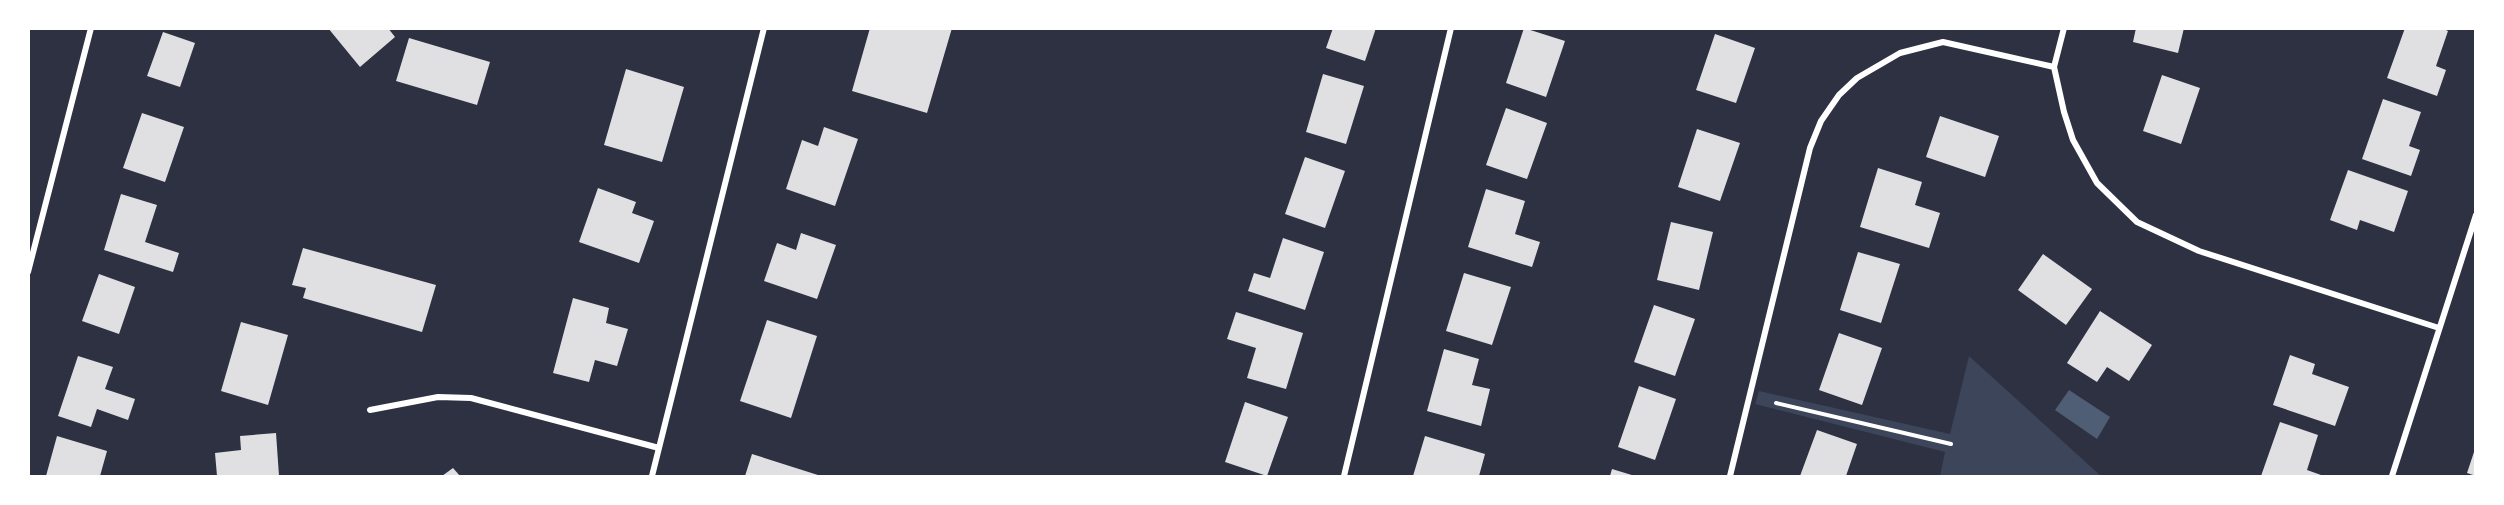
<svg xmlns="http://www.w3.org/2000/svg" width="2504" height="505" font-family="'Varela Round',sans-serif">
	<rect width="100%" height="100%" fill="#2d3142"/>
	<!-- green -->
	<path fill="#3c4559" d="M1969 356 2101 476H1940L1945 452 1755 404 1759 391 1950 434Z"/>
	<!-- water -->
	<path fill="#4f5d75" d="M2069 390 2110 417 2097 439 2055 410Z"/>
	<!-- building -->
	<path fill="#e0e0e3" d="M328 28H388L395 37 360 67Z
		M870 28H952L927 113 852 91Z
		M1333 28H1376L1365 61 1326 48Z
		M1524 28 1565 41 1546 97 1506 83Z
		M2136 28H2184L2178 53 2133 42Z
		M2405 28H2442L2448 31 2436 66 2446 70 2437 96 2387 78Z
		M163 32 195 43 180 87 147 76Z
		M1715 34 1755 48 1736 103 1696 90Z
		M409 38 490 62 477 105 396 81Z
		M626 69 684 87 662 162 604 145Z
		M1323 74 1364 86 1346 144 1306 132Z
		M2162 75 2200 88 2181 144 2143 131Z
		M2383 99 2421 112 2409 146 2420 150 2411 176 2362 159Z
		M1506 108 1547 123 1527 179 1486 165Z
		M142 113 184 127 165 182 123 168Z
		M1940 116 1999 136 1985 177 1926 157Z
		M824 127 858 139 835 206 786 189 802 140 818 146Z
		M1697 129 1740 143 1720 201 1678 187Z
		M1305 157 1345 171 1325 228 1285 214Z
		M1878 168 1922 182 1915 205 1940 213 1929 248 1860 227Z
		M2348 170 2408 191 2394 232 2360 220 2357 230 2330 220Z
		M598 188 636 202 632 213 654 221 639 263 579 242Z
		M1486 189 1525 201 1515 234 1540 242 1532 267 1468 247Z
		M121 194 157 205 145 242 179 253 173 272 104 250Z
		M1671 222 1713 232 1699 290 1657 280Z
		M801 233 836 245 817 299 764 281 777 243 796 250Z
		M1283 238 1324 252 1305 310 1248 291 1254 273 1270 278Z
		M303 248 436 285 422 332 303 298 306 288 292 285Z
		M1858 252 1900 264 1881 323 1840 310Z
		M2043 254 2092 289 2066 325 2018 290Z
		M1464 273 1511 287 1492 345 1446 331Z
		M99 274 135 287 119 334 82 321Z
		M573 298 609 308 606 323 628 329 617 366 595 360 589 382 553 373Z
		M1654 305 1695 319 1675 376 1634 362Z
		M2100 311 2152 345 2129 381 2107 367 2097 382 2067 363Z
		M1236 312 1303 333 1286 389 1247 378 1256 348 1227 339Z
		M767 320 817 336 791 418 740 401Z
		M241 322 288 335 268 405 221 391Z
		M1839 333 1882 348 1862 405 1819 390Z
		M1444 349 1479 359 1472 385 1490 389 1481 426 1427 411Z
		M2290 355 2315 364 2312 374 2349 387 2335 426 2273 405Z
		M78 356 113 367 105 389 135 399 128 420 97 409 91 427 58 416Z
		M1639 386 1676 399 1655 460 1618 447Z
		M1245 402 1288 417 1267 476 1225 462Z
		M2280 422 2318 435 2307 470 2321 475 2320 476H2261Z
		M1817 430 1857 444 1846 476H1800Z
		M276 433 279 476H217L215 453 241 450 240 436Z
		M57 436 107 451 100 476H46Z
		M1425 436 1485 454 1479 476H1413Z
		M2475 449H2476V476L2467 473Z
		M752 454 821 476H745Z
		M453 468 460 476H442Z
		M1612 469 1635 476H1610Z"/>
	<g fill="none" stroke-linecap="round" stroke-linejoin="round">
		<!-- path -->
		<path stroke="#fff" stroke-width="4" d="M1776 403 1951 444"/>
		<!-- minor -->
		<path stroke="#fff" stroke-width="6" d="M2064 28 2054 67 2064 112 2073 140 2097 183 2137 222 2199 251 2439 328
			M28 272 91 28
			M370 410 438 397 471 398 659 448
			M652 476 764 28
			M1344 476 1451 28
			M1730 476 1810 148 1821 121 1839 95 1857 78 1900 53 1943 42 2054 67
			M2392 476 2476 215"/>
	</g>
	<!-- border -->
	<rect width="2504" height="505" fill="none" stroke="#ffffff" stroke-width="60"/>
</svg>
